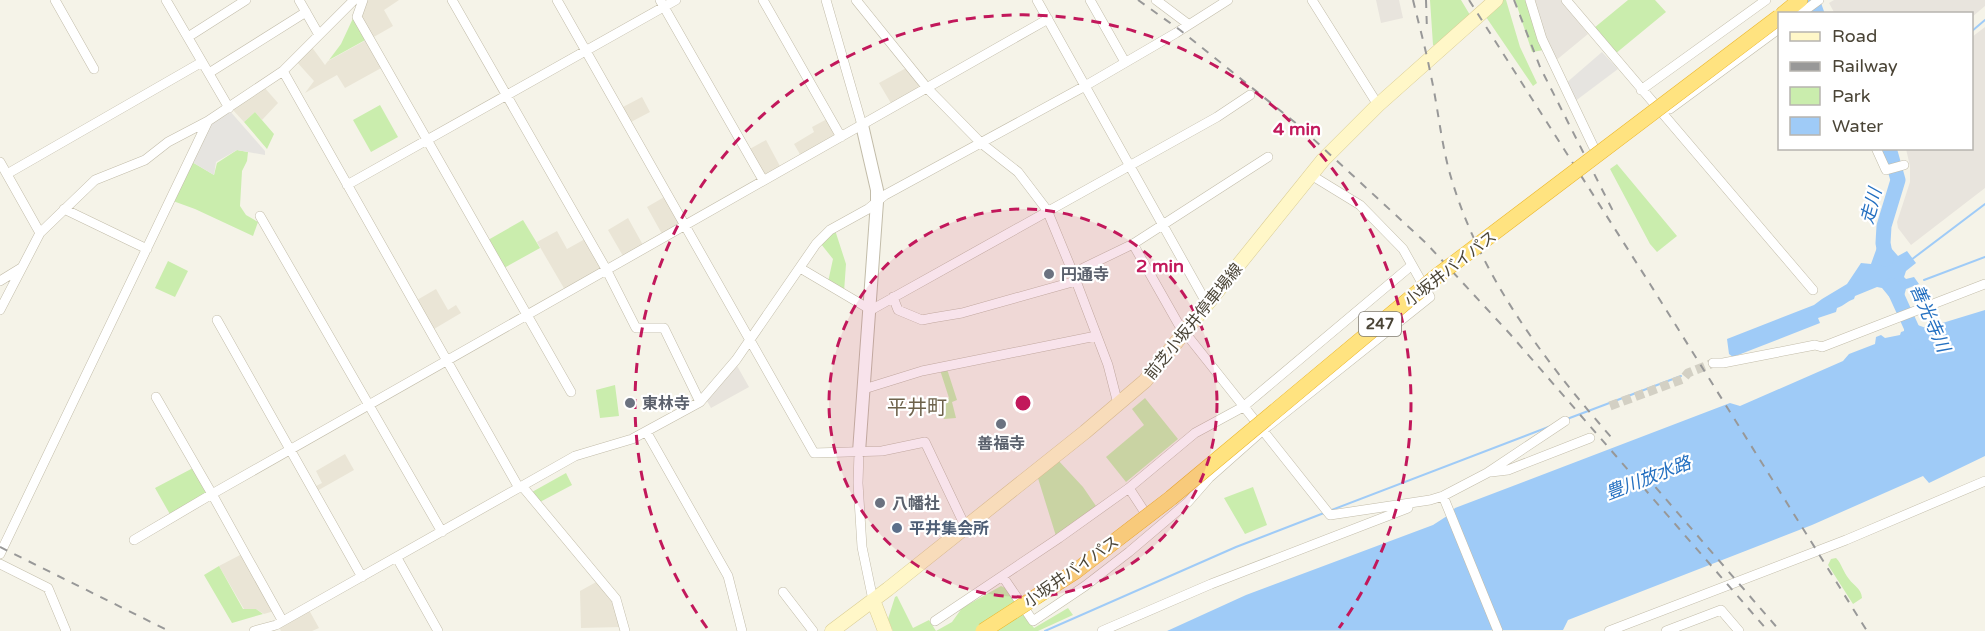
<svg xmlns="http://www.w3.org/2000/svg" width="1985" height="631" font-family="'Varela Round','Noto Sans JP',sans-serif">
	<rect width="100%" height="100%" fill="#f5f3e8"/>
	<!-- residential -->
	<path fill="#eae5d6" d="M364 0H399L384 10 393 26 372 38 358 14Z
		M368 39 383 67 345 88 337 75 305 93 314 81 296 61 311 46 325 65 328 61Z
		M908 67 922 88 892 105 879 83Z
		M264 87 278 103 262 120 255 112 244 122 232 109Z
		M642 97 650 112 629 123 621 108Z
		M829 118 839 135 801 156 794 144 814 132 812 127Z
		M766 140 781 168 764 178 748 150Z
		M666 196 681 223 662 234 647 207Z
		M628 218 643 245 623 256 608 230Z
		M557 231 567 249 585 239 602 269 565 290 537 242Z
		M436 289 448 310 456 305 461 313 434 329 417 300Z
		M345 454 354 470 317 491 314 487 322 483 316 471Z
		M242 554 274 611 264 614 256 609H244L219 566Z
		M598 581 614 599 621 627 581 628 580 591Z
		M309 610 319 628 312 631H281L279 627Z"/>
	<!-- industrial -->
	<path fill="#e8e4dd" d="M1376 0H1399L1403 18 1381 23Z
		M1531 0H1561L1588 34 1554 62Z
		M1834 0H1985V6L1972 17V14H1835L1829 3Z
		M1985 27V188L1911 245 1898 228 1897 222 1910 182V166L1906 149 1972 148V37Z
		M736 364 749 387 711 408 707 401Z"/>
	<!-- green -->
	<path fill="#caedad" d="M1430 0H1461L1470 15 1435 46 1433 45Z
		M1502 0H1506L1520 47 1537 83 1533 86 1484 14Z
		M1515 0H1527L1544 50 1532 52Z
		M1628 0H1655L1666 12 1615 54 1594 28Z
		M355 14 367 39 329 60 341 44Z
		M380 105 398 137 371 152 353 120Z
		M255 112 274 134 267 149 244 122Z
		M237 150 248 152 247 161 242 171 240 206 246 215 258 222 253 236 195 209 173 201 192 162 214 175 217 163Z
		M1617 164 1677 236 1657 252 1650 244 1610 169Z
		M523 220 540 248 504 268 488 240Z
		M835 230 846 264 844 292 828 282 833 259 821 244Z
		M168 261 188 271 175 297 155 288Z
		M947 369 957 400 952 402 956 418 944 419 939 400 949 398 940 370Z
		M615 385 619 416 600 418 596 390Z
		M1145 398 1178 439 1126 482 1106 457 1144 425 1132 409Z
		M1057 459 1083 487 1096 506 1056 536 1037 475Z
		M193 468 208 495 171 516 155 488Z
		M566 473 572 485 540 502 532 492Z
		M1253 487 1267 525 1245 534 1224 498Z
		M1836 558C1842 564 1843 572 1849 579 1854 586 1861 588 1862 598L1853 604 1828 565 1831 559Z
		M219 566 243 609H256L263 614 232 623 204 575Z
		M1001 586 1005 588 1034 628 1068 608 1073 615 1038 631H893L888 619 895 597 897 596 913 628 929 620 936 631 952 622 962 608Z"/>
	<!-- parking -->
	<path fill="#e6e4e0" d="M1602 52 1618 69 1574 102 1565 84Z
		M229 110 265 151V155L237 150 216 162 214 175 192 162 208 128 215 120Z"/>
	<!-- water -->
	<path fill="#9fcbf7" d="M1880 239 1884 240 1898 256 1907 251 1916 263 1906 271 1904 277 1906 279 1914 277 1919 284 1906 289 1902 303 1896 305 1882 288 1877 287 1855 296 1854 299C1847 301 1844 306 1837 308L1836 312 1818 318 1820 323 1733 357 1729 354 1727 339 1814 305 1822 299 1847 284 1861 263 1871 264Z
		M1985 310V456L1929 483 1923 476 1812 525 1568 620 1563 630 1167 631 1246 595 1433 525 1447 516 1455 508 1730 403 1740 406 1843 361 1849 354 1875 344 1876 337 1881 335 1885 338 1900 335 1901 332 1904 331V327L1912 323 1926 328Z"/>
	<g fill="none" stroke-linecap="round" stroke-linejoin="round">
		<!-- stream -->
		<path stroke="#9fcbf7" stroke-width="2" d="M1972 31 1985 20
			M1911 260 1985 204
			M1924 280 1985 257
			M1567 419 1681 376
			M1329 511 1551 426
			M1045 631 1236 547 1324 513"/>
		<!-- river -->
		<path stroke="#9fcbf7" stroke-width="15" d="M1812 0 1817 14
			M1886 259 1883 243 1884 226 1898 180 1889 148
			M1892 285 1918 342"/>
		<!-- minor-tunnel -->
		<path stroke="#d3d0c4" stroke-width="9" stroke-dasharray="9 4.5" stroke-linecap="butt" d="M1610 406 1683 379 1688 373 1713 363"/>
		<defs>
			<path id="minor" d="M55 0 94 69
				M166 0 229 108
				M299 0 319 35
				M363 0 357 17 571 392
				M452 0 606 269 636 328H664L700 402
				M557 0 814 453 882 451 925 442 965 526
				M660 0 763 180
				M763 0 841 137
				M826 0 862 125
				M856 0 927 88 981 143 1018 172 1047 210 1073 273 1108 365 1118 404
				M1037 0 1207 304
				M1090 0 1125 62
				M1156 0 1188 24
				M1312 0 1378 105
				M1530 0 1542 39 1593 146
				M1566 0 1813 290
				M1800 14 1819 0
				M188 37 246 0
				M283 71 519 488
				M209 73 306 12
				M1641 90 1766 0
				M1670 109 1780 28
				M1876 148 1886 170 1904 165
				M0 162 40 233
				M7 174 202 62
				M1311 175 1360 205 1403 249 1412 265
				M347 185 676 0
				M64 209 147 249
				M260 216 442 532
				M1133 244 1179 325 1330 515 1430 500 1443 496 1487 473 1565 421
				M800 268 871 310 1217 117 1250 95
				M1073 273 1133 244 1268 157
				M0 281 21 268
				M893 297 898 310 922 320 932 318 962 313 1076 281
				M0 310 40 233 95 180 145 160 168 142 208 121 283 71 354 0
				M217 320 362 577
				M1713 363H1723L1815 345 1822 347 1985 284
				M864 389 922 371 1096 336
				M156 397 212 494 1048 19
				M647 433 728 576 742 631
				M859 452 858 483 862 547 873 600
				M1491 472 1508 470 1590 438
				M522 486 616 599 625 631
				M1129 488 1144 511
				M1443 496 1498 631
				M134 540 212 494 282 620
				M0 554 208 121
				M397 558 438 631
				M0 564 48 588 66 631
				M783 592 813 631
				M935 621 1059 538 1129 488 1195 433 1243 407 1412 265 1430 297 1262 431 1209 478 1188 502 1129 552 1085 586 1033 621 1003 577
				M254 631 276 625 575 456 632 439 700 402 736 360 816 244 830 230 868 209 885 195 1085 86 1176 33 1228 0
				M1102 631 1211 584 1408 508
				M1609 631 1846 540 1985 481
				M1666 631 1721 610 1739 631"/>
			<path id="tertiary" d="M859 452 877 202V190L862 125"/>
			<path id="secondary" d="M873 600 885 631
				M832 631 888 589 1085 432 1145 381 1323 160 1378 105 1496 0"/>
			<path id="trunk" d="M1783 14 1800 0"/>
		</defs>
		<!-- minor casing -->
		<use href="#minor" stroke="#c2bca9" stroke-width="10"/>
		<!-- tertiary casing -->
		<use href="#tertiary" stroke="#c2bca9" stroke-width="14"/>
		<!-- secondary casing -->
		<use href="#secondary" stroke="#dacd94" stroke-width="15"/>
		<!-- trunk casing -->
		<use href="#trunk" stroke="#ecb72c" stroke-width="16"/>
		<!-- minor -->
		<use href="#minor" stroke="#fff" stroke-width="9"/>
		<!-- tertiary -->
		<use href="#tertiary" stroke="#fff" stroke-width="12"/>
		<!-- secondary -->
		<use href="#secondary" stroke="#fff7c8" stroke-width="14"/>
		<!-- trunk -->
		<use href="#trunk" stroke="#ffe380" stroke-width="15"/>
		<!-- rail -->
		<path stroke="#989898" stroke-width="2" stroke-dasharray="8 8" stroke-linecap="butt" d="M1138 0 1180 30 1297 124 1426 243 1510 334 1768 631
			M1413 0C1419 25 1426 50 1431 76 1438 108 1441 142 1450 174 1479 275 1543 359 1611 437
			M1426 0 1427 31
			M1469 0 1650 284 1867 631
			M1514 0 1540 67 1615 215
			M1645 475 1780 631
			M0 547 169 631"/>
		<defs>
			<path id="trunk-bridge" d="M983 631 1076 571 1171 498 1437 276 1779 17"/>
		</defs>
		<!-- trunk-bridge casing -->
		<use href="#trunk-bridge" stroke="#ecb72c" stroke-width="16" stroke-linecap="butt"/>
		<!-- trunk-bridge -->
		<use href="#trunk-bridge" stroke="#ffe380" stroke-width="15"/>
	</g>
	<!-- distance rings -->
	<circle cx="1023" cy="403" r="194" fill="#c2185b" fill-opacity=".12"/>
	<g fill="none" stroke="#c2185b" stroke-width="3" stroke-dasharray="10 8">
		<circle cx="1023" cy="403" r="194"/>
		<path d="M707 628A388 388 0 1 1 1339 628"/>
	</g>
	<!-- markers -->
	<g fill="#6b7280" stroke="#fff" stroke-width="2">
		<circle cx="1049" cy="274" r="6"/>
		<circle cx="630" cy="403" r="6"/>
		<circle cx="1001" cy="424" r="6"/>
		<circle cx="880" cy="503" r="6"/>
	</g>
	<circle fill="#5c6f8a" stroke="#fff" stroke-width="2" cx="897" cy="528" r="6"/>
	<g text-anchor="middle" stroke-width="4.5" stroke-linejoin="round" paint-order="stroke">
		<!-- shield labels -->
		<rect fill="#fff" stroke="#807c72" stroke-width="1.5" x="1359" y="312" width="42" height="24" rx="4.5"/>
		<g font-size="15" font-weight="bold" fill="#4a4436">
			<text x="1380" y="329">247</text>
		</g>
		<!-- street labels -->
		<g font-size="16" fill="#4a4436" stroke="#fff">
			<text transform="translate(1450 268) rotate(-38)" y="6">小坂井バイパス</text>
			<text transform="translate(1193 321) rotate(-51)" y="6">前芝小坂井停車場線</text>
			<text transform="translate(1071 571) rotate(-35)" y="6">小坂井バイパス</text>
		</g>
		<!-- worship labels -->
		<g font-size="16" font-weight="bold" fill="#5b616d" stroke="#fff" text-anchor="start">
			<text x="1061" y="280">円通寺</text>
			<text x="642" y="409">東林寺</text>
			<text x="1001" y="449" text-anchor="middle">善福寺</text>
			<text x="892" y="509">八幡社</text>
		</g>
		<!-- service labels -->
		<g font-size="16" font-weight="bold" fill="#4e5e75" stroke="#fff" text-anchor="start">
			<text x="909" y="534">平井集会所</text>
		</g>
		<!-- water labels -->
		<g font-size="18" font-style="italic" fill="#2470c1" stroke="#fff">
			<text transform="translate(1871 206) rotate(-75)" y="6">走川</text>
			<text transform="translate(1930 318) rotate(66)" y="6">善光寺川</text>
			<text transform="translate(1648 478) rotate(-21)" y="6">豊川放水路</text>
		</g>
		<!-- quarter labels -->
		<g font-size="20" fill="#6e634c" stroke="#fff">
			<text x="917" y="414">平井町</text>
		</g>
	</g>
	<circle cx="1023" cy="403" r="9" fill="#c2185b" stroke="#fff" stroke-width="3"/>
	<g font-size="18" text-anchor="middle" font-weight="bold" fill="#c2185b" stroke="#fff" stroke-width="4.5" stroke-linejoin="round" paint-order="stroke">
		<text x="1297" y="135">4 min</text>
		<text x="1160" y="272">2 min</text>
	</g>
	<!-- legend -->
	<rect x="1778" y="12" width="195" height="138" fill="#ffffff" stroke="#b7b4af" stroke-width="1.5"/>
	<rect x="1790" y="32" width="30" height="9" fill="#fff7c8" stroke="#b7b4af" stroke-width="1.5"/>
	<text x="1832" y="42" font-size="18" fill="#4a4436">Road</text>
	<rect x="1790" y="62" width="30" height="9" fill="#989898" stroke="#b7b4af" stroke-width="1.5"/>
	<text x="1832" y="72" font-size="18" fill="#4a4436">Railway</text>
	<rect x="1790" y="87" width="30" height="18" fill="#caedad" stroke="#b7b4af" stroke-width="1.5"/>
	<text x="1832" y="102" font-size="18" fill="#4a4436">Park</text>
	<rect x="1790" y="117" width="30" height="18" fill="#9fcbf7" stroke="#b7b4af" stroke-width="1.5"/>
	<text x="1832" y="132" font-size="18" fill="#4a4436">Water</text>
</svg>
